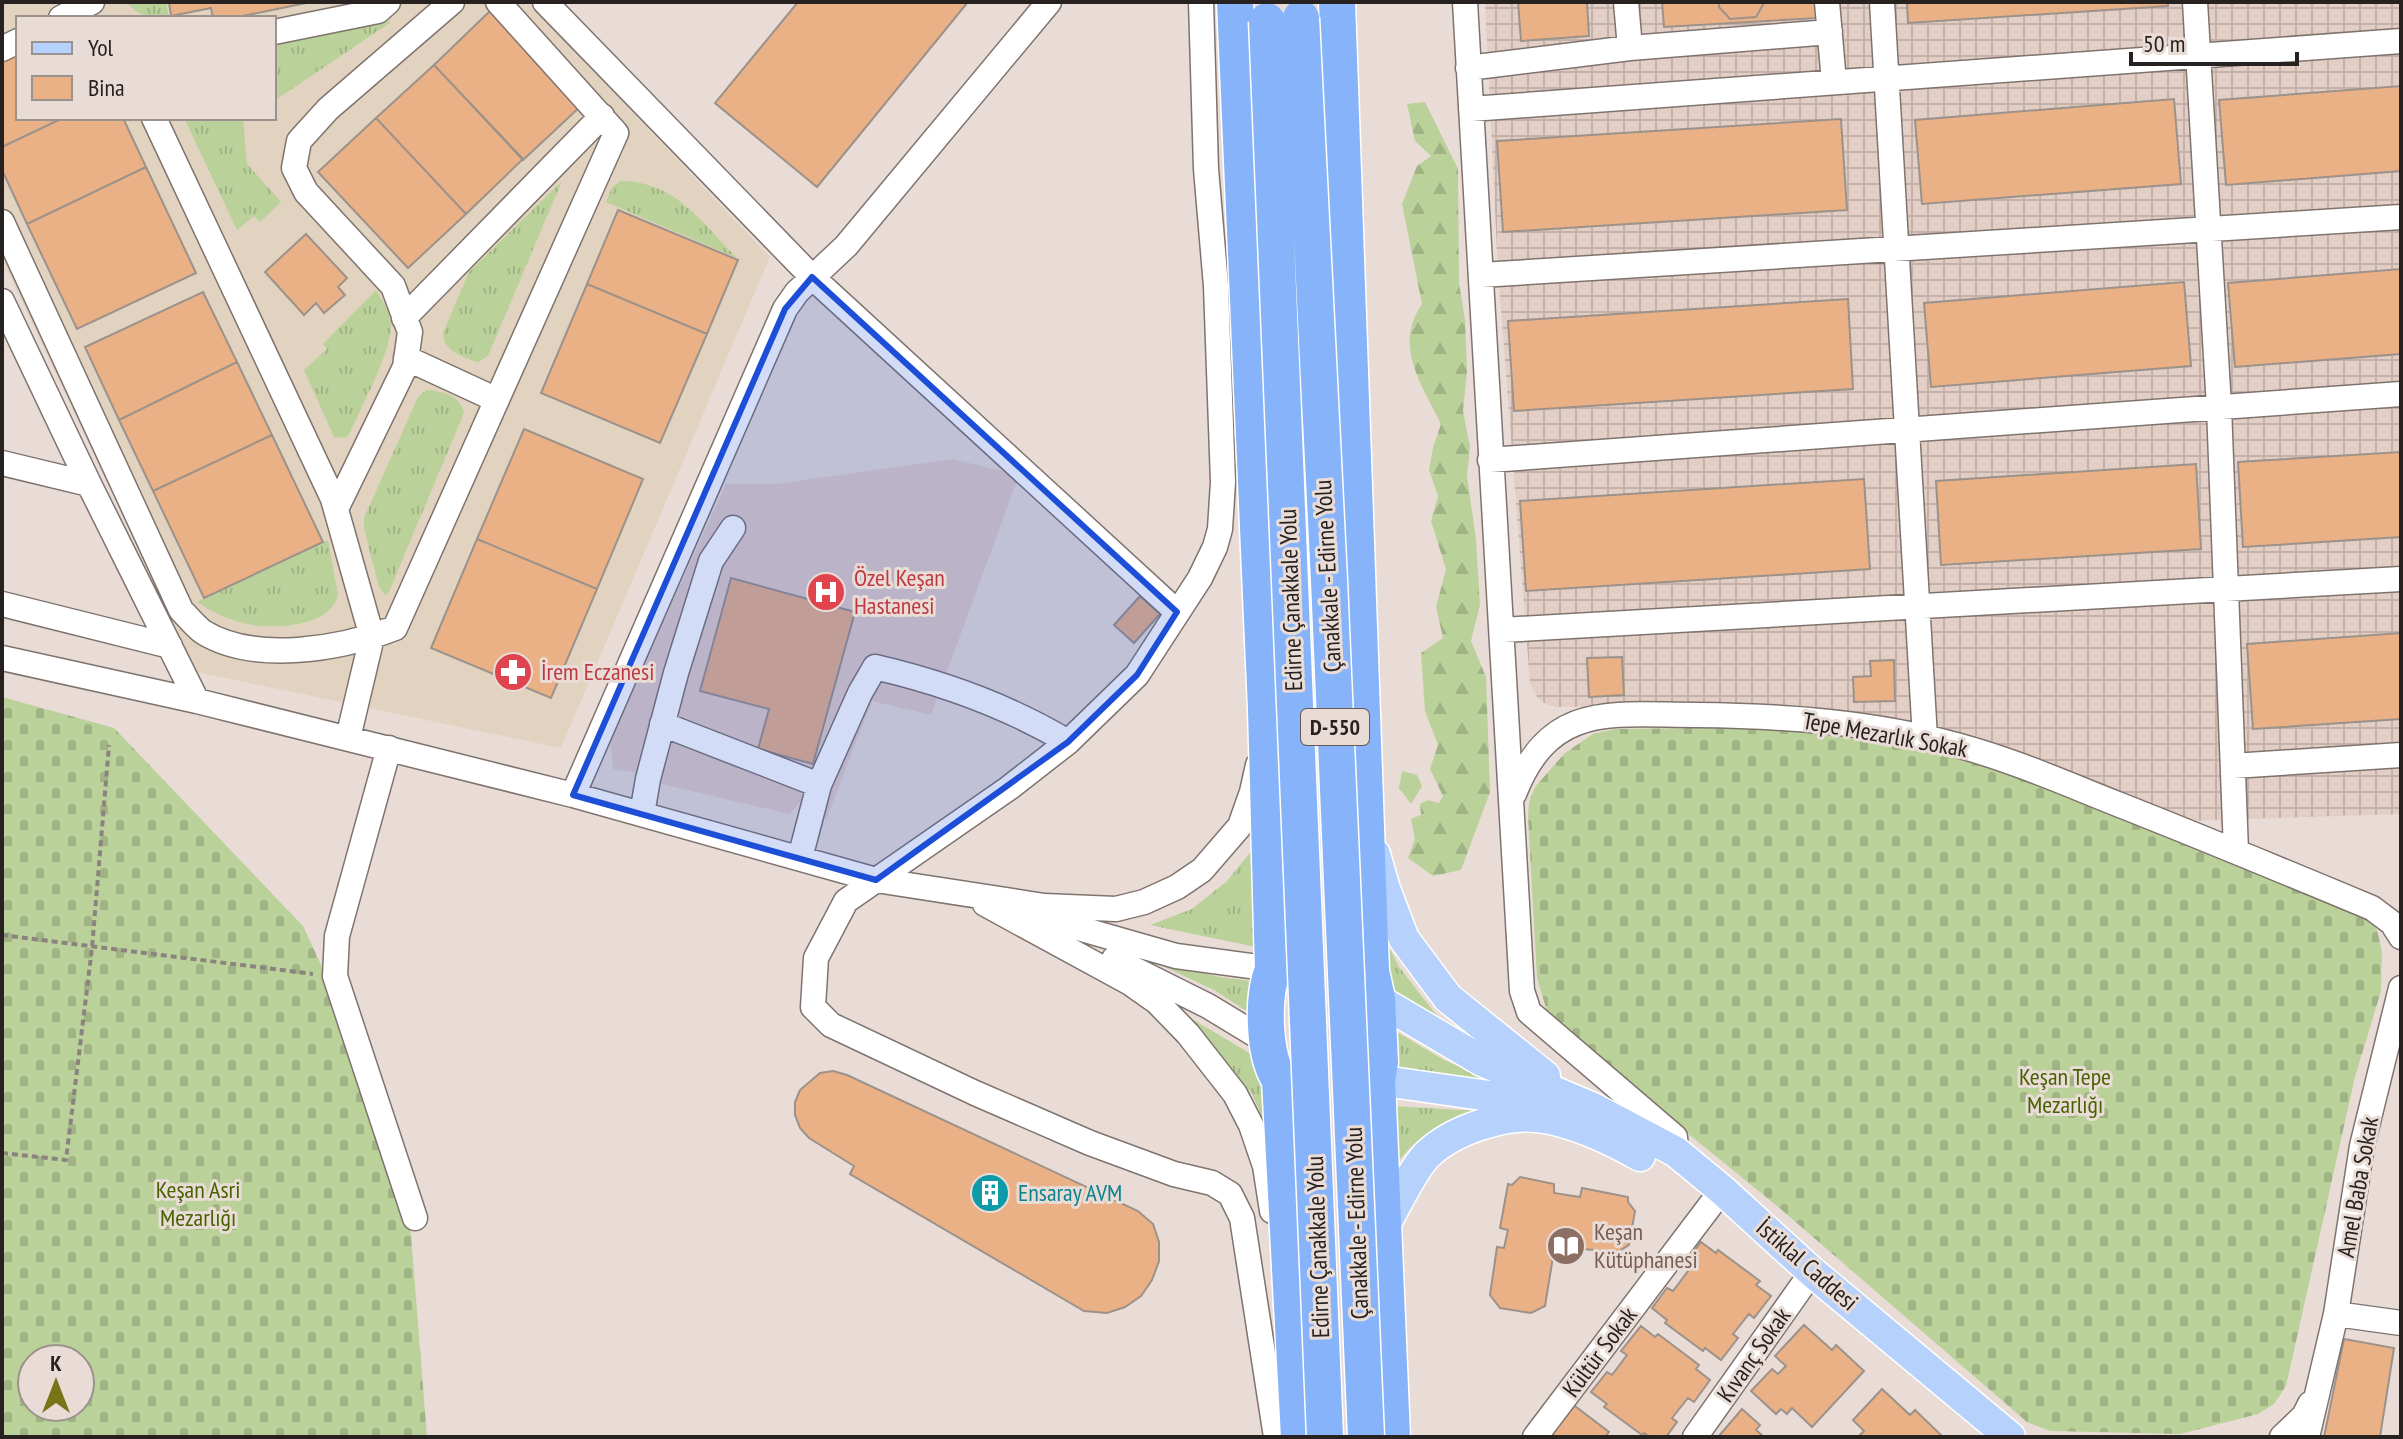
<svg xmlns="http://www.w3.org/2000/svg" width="2403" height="1439" font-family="'PT Sans Narrow',sans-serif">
	<defs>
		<pattern id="industrial-grid" width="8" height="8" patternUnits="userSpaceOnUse" patternTransform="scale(2)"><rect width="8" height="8" fill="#e3cec6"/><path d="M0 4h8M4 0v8" fill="none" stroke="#c3b1aa"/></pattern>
		<pattern id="grass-tufts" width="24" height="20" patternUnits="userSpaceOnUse" patternTransform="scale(2)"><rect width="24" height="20" fill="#bad199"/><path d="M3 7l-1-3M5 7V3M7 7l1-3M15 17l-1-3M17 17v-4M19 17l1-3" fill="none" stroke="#a0b384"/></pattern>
		<pattern id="forest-firs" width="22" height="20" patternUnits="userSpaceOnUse" patternTransform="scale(2)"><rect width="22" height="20" fill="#bad199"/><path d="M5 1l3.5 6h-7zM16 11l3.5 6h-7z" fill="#a0b384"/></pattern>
		<pattern id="cemetery-stones" width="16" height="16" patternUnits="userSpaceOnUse" patternTransform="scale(2)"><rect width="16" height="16" fill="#bad199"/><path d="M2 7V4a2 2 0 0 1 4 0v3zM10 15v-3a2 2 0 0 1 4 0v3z" fill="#a0b384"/></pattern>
	</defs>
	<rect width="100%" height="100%" fill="#e9dcd6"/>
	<!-- commercial -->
	<path fill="#e2d3c0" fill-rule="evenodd" d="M2 2H527L770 257 561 748 196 672 2 259ZM18 18H274V118H18Z"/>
	<!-- industrial -->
	<path fill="url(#industrial-grid)" d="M1485 2H2401V814L2190 821 2068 770 1977 736 1890 718 1773 705 1556 707 1546 704 1538 699 1530 683 1498 271Z"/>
	<!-- built -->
	<path fill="#e3cec6" d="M952 459 1019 475 931 715 872 701 826 820 819 808 800 802 790 814 657 783 637 773 613 769 610 739 726 484H776Z"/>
	<!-- grass -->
	<path fill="url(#grass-tufts)" d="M127 2H166L169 18C151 18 138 17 127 2Z
		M383 21 391 22 274 101V41Z
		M184 118H248L243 121 247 164 281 202 260 222 254 216 237 230Z
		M562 181 488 356 478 362C463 358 443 350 443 333L469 272Z
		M621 181C675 181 701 222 737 258L606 202 612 187Z
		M376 290C382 301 390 311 391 324 392 351 360 409 349 435L345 438 334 437 304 370 327 349 323 344Z
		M426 390C443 391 461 396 464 413L388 594 385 595 379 587 364 528V518L418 397Z
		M328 540 338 595C331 628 269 630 243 623 226 619 211 611 197 602Z
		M1253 849 1256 947 1150 925 1192 909 1227 881Z
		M1384 937 1399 967 1441 1021 1388 986Z
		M1150 960 1220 977 1258 982 1259 1019 1214 990Z
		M1192 1019 1268 1064 1269 1132 1252 1094Z
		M1390 1028 1444 1060 1498 1083 1390 1067Z
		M1393 1106 1477 1111C1437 1124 1418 1135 1393 1168Z"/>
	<!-- forest -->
	<path fill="url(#forest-firs)" d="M1425 102 1458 169 1459 283 1465 320 1467 371 1463 411 1470 447 1467 476 1476 539 1480 605 1471 641 1486 677 1490 792 1461 870 1433 876 1408 858 1415 839 1411 819 1421 815 1420 804 1428 800 1439 803 1443 796 1430 769 1438 745 1425 711 1421 653 1443 638 1436 607 1446 569 1431 521 1438 496 1429 470 1433 448 1441 424C1422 385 1393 346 1422 304L1402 204 1417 166 1431 156 1415 141 1407 104Z
		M1402 771 1417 775 1422 786 1411 804 1399 788Z"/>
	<!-- cemetery -->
	<path fill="url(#cemetery-stones)" fill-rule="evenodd" d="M2 697 114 728 303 926 328 980 410 1223 427 1437H2ZM32 1359H80V1407H32Z
		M1779 727 1888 741 1982 762 2365 915 2377 930 2382 952 2381 991 2355 1077 2286 1386 2274 1404 2258 1414 2180 1434 2050 1431 2027 1422 1777 1206 1573 1040 1548 1015 1537 978 1528 816 1529 803 1535 787 1565 753 1593 734 1615 729Z"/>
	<!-- building -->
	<path fill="#eab187" stroke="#9c928a" stroke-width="2" d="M169 2H311L233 18H213L211 8 171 16Z
		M798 2H968L817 187 715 103Z
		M1518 2H1587L1589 36 1521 41Z
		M1662 2H1816L1817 18 1664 27Z
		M1719 2H1764V3L1756 17 1730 19 1719 7Z
		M1907 2H2168V6L1908 23Z
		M490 11 582 105 523 160 434 65Z
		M18 53V118H63L2 147V60Z
		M434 65 523 159 466 214 376 118Z
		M2401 86V171L2226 185 2219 100Z
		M2174 99 2181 184 1922 204 1915 120Z
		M63 118H123L146 167 27 224 2 170V147Z
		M376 118 466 214 408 268 318 172Z
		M1841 119 1847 210 1503 232 1497 141Z
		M146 167 196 273 77 329 27 224Z
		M618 210 738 260 707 334 587 284Z
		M306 234 347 278 338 287 345 295 324 313 316 303 304 315 265 272Z
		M2401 269V354L2235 367 2228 283Z
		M2184 282 2191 366 1931 387 1924 303Z
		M587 284 707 334 660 443 541 393Z
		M203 292 237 362 119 420 85 347Z
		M1848 299 1853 389 1514 411 1508 321Z
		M237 362 272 435 153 491 119 420Z
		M524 429 643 479 597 589 477 539Z
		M272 435 323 542 204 598 153 491Z
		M2401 452V537L2243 547 2238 462Z
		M2196 464 2201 549 1941 565 1936 481Z
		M1864 479 1870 569 1526 591 1520 501Z
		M477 539 597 589 551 698 431 648Z
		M731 578 855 612 813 764 758 749 769 709 700 691Z
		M1140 596 1160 614 1134 643 1114 625Z
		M2401 633V719L2253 729 2247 644Z
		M1622 657 1624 695 1589 697 1587 658Z
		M1894 660 1895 701 1854 702 1853 677 1871 676 1870 661Z
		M833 1071 847 1075 1138 1211 1153 1224 1159 1242V1261L1152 1280 1141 1296 1125 1307 1107 1313 1084 1311 850 1174 854 1166 809 1138 800 1128 795 1115V1102L800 1090 820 1073Z
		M1520 1177 1554 1184V1193L1580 1197 1582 1188 1628 1197V1202L1635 1211 1629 1245 1618 1252 1571 1248 1569 1255 1561 1259 1553 1257 1545 1306 1531 1313 1500 1308 1490 1295 1497 1247 1504 1248 1508 1230 1500 1228 1508 1184 1512 1185Z
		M1701 1242 1716 1253 1718 1250 1760 1281 1756 1285 1771 1296 1754 1318 1749 1314 1733 1334 1738 1338 1721 1360 1705 1348 1703 1351 1665 1323 1667 1320 1652 1308 1667 1288 1673 1291 1688 1271 1682 1267Z
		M1804 1325 1832 1350 1836 1345 1864 1371 1812 1427 1792 1408 1787 1414 1781 1409 1776 1414 1751 1391 1772 1369 1778 1374 1786 1366 1775 1356Z
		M1641 1326 1655 1337 1658 1334 1699 1365 1696 1369 1710 1380 1694 1402 1688 1398 1672 1418 1677 1422 1666 1437H1650L1644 1433 1642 1435 1604 1407 1607 1404 1591 1392 1607 1372 1612 1375 1627 1355 1621 1351Z
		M2344 1339 2394 1348 2380 1437H2324Z
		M1882 1389 1910 1415 1915 1410 1942 1436 1858 1437 1864 1431 1853 1420Z
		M1571 1403 1609 1432 1605 1437H1548Z
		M1742 1409 1760 1425 1756 1430 1764 1437H1718Z"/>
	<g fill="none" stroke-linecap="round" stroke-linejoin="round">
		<defs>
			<path id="minor" d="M545 2 812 277 1177 612
				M1201 2 1206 169 1216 286 1223 482 1220 529 1215 547 1200 578 1137 675 1068 742 1009 788 846 901 816 958 813 1007 831 1025 975 1093 1090 1143 1174 1174 1212 1183 1230 1194 1242 1218 1276 1437
				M1465 2 1522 991 1529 1012 1675 1137 1676 1152
				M1626 2 1630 48
				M1827 2 1834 82
				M1882 2 1925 738
				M2195 2 2219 407 2236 851
				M61 18 92 2
				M274 32 378 11 388 2
				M2 49 18 41
				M1468 68 1630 48 1830 32
				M1471 109 2401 41
				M154 118 333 499 372 637 348 738
				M2 222 181 610C188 617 195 626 203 632 255 664 341 649 395 628L616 133 498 2
				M1481 275 2401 217
				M2 301 89 484 197 701
				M404 318 602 116
				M406 358 497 400
				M1490 460 2401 394
				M2 463 89 484
				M336 509 405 367 410 332 393 286 306 192 294 168 299 141 328 109 452 2
				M2 604 170 646
				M1502 630 2401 579
				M2 658 197 701 573 795 876 880 1044 906 1116 909 1144 902 1177 887 1202 870 1240 826 1252 792 1258 765
				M662 724 819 785
				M389 748 337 936 335 976 415 1218
				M2233 766 2401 755
				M1514 794C1550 701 1612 715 1696 715 1785 716 1874 722 1960 746 2015 761 2067 784 2120 805 2204 838 2288 873 2372 908L2392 923 2401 937
				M573 795 785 309 797 292 846 246 1049 2
				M642 814 648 779 676 673 711 561 733 528
				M800 858 819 785 860 693 875 667C944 683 1008 706 1068 742
				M985 904 1130 983 1157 1002 1188 1034 1235 1094 1251 1125 1265 1166 1272 1211
				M1036 916 1176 956 1273 969
				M1114 959 1208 1006 1269 1043
				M2336 1314 2401 1323
				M1535 1437 1722 1190
				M1695 1437 1812 1272
				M2282 1437 2304 1416 2310 1404
				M2307 1437 2336 1314 2362 1146 2401 988"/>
			<path id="major" d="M1375 854 1385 889 1404 939 1448 998 1545 1076
				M1377 999 1482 1061 1593 1108 1676 1152 1722 1190 1812 1272 2010 1437
				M1377 1080 1517 1100 1546 1112
				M1383 1228C1395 1208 1413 1168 1428 1154 1452 1131 1503 1113 1537 1117 1570 1120 1612 1140 1640 1156"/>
			<path id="highway" d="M1235 2 1266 709 1273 969C1262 997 1263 1055 1280 1080L1299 1437
				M1337 2 1371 971 1377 999 1380 1062 1377 1080 1392 1437"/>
		</defs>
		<!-- minor casing -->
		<use href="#minor" stroke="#7f736e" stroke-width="27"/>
		<!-- major casing -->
		<use href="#major" stroke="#fff" stroke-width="33"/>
		<!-- highway casing -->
		<use href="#highway" stroke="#fff" stroke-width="39"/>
		<!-- path -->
		<path stroke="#8c837f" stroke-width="4" stroke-dasharray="6 4" stroke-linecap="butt" d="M2 935 313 974
			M2 1153 66 1160 92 948 109 745"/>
		<!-- minor -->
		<use href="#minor" stroke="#fff" stroke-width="24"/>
		<!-- major -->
		<use href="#major" stroke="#b6d1fb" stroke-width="30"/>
		<!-- highway -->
		<use href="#highway" stroke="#86b3f9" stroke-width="36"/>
		<defs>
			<path id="highway-bridge" d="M1301 18 1329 580 1366 1437
				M1267 21 1325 1437"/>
		</defs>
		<!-- highway-bridge casing -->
		<use href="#highway-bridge" stroke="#fff" stroke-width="39" stroke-linecap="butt"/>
		<!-- highway-bridge -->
		<use href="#highway-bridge" stroke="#86b3f9" stroke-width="36"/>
	</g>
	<!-- marked area -->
	<path fill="#1d4ed8" fill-opacity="0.2" stroke="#1d4ed8" stroke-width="6" stroke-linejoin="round" d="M812 277 1177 612 1137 675 1068 742 876 880 573 795 785 309Z"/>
	<!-- icons -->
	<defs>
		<symbol id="hospital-disc" viewBox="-11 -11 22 22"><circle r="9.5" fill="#e0444e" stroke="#e9dcd6"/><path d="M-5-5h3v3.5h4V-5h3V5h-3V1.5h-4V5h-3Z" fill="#fff"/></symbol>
		<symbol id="pharmacy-disc" viewBox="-11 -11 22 22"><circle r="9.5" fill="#e0444e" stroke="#e9dcd6"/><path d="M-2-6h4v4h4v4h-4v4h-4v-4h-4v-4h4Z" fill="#fff"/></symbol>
		<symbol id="building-disc" viewBox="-11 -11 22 22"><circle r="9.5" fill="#0f9aa8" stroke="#e9dcd6"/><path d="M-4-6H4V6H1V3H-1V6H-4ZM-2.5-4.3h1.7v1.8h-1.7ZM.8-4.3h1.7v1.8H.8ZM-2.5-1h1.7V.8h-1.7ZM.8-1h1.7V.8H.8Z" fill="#fff"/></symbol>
		<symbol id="library-disc" viewBox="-11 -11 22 22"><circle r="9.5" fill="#8d6e63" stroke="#e9dcd6"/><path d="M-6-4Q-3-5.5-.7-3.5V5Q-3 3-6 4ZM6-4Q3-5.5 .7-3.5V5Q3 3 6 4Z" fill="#fff"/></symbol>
	</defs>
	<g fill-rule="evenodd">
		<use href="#hospital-disc" x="804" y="570" width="44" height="44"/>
		<use href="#pharmacy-disc" x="491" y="650" width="44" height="44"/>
		<use href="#building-disc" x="968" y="1171" width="44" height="44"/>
		<use href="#library-disc" x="1544" y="1224" width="44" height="44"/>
	</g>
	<g text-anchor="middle" stroke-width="6" stroke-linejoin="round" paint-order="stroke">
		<!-- shield labels -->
		<rect fill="#e9dcd6" stroke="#615a57" stroke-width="2" x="1301" y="709" width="68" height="36" rx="6"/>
		<g font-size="22" font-weight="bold" fill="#272220">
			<text x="1335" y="735">D-550</text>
		</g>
		<!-- street labels -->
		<g font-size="24" fill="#272220" stroke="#e9dcd6">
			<text transform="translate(1328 576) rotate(-93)" y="8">Çanakkale - Edirne Yolu</text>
			<text transform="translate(1291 600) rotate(-92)" y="8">Edirne Çanakkale Yolu</text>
			<text transform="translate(1885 735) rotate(10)" y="8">Tepe Mezarlık Sokak</text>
			<text transform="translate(2358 1187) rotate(-80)" y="8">Amel Baba Sokak</text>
			<text transform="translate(1357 1223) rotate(-92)" y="8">Çanakkale - Edirne Yolu</text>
			<text transform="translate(1318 1247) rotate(-92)" y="8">Edirne Çanakkale Yolu</text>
			<text transform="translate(1807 1265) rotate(41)" y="8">İstiklal Caddesi</text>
			<text transform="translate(1600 1352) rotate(-53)" y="8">Kültür Sokak</text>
			<text transform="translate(1754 1355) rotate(-55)" y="8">Kıvanç Sokak</text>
		</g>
		<!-- health labels -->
		<g font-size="24" fill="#be3a42" stroke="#e9dcd6" text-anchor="start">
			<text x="854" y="586">Özel Keşan<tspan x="854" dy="28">Hastanesi</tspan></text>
			<text x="541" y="680">İrem Eczanesi</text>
		</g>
		<!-- park labels -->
		<g font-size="24" fill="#476200" stroke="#e9dcd6">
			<text x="2065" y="1085">Keşan Tepe<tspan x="2065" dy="28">Mezarlığı</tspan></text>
			<text x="198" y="1198">Keşan Asri<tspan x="198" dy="28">Mezarlığı</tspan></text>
		</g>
		<!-- culture labels -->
		<g font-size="24" fill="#0d838f" stroke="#e9dcd6" text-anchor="start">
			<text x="1018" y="1201">Ensaray AVM</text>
		</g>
		<!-- education labels -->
		<g font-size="24" fill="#785e54" stroke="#e9dcd6" text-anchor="start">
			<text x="1594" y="1240">Keşan<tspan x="1594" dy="28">Kütüphanesi</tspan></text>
		</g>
	</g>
	<!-- border -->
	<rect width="2403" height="1439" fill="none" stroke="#272220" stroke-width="8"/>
	<!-- legend -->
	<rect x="16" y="16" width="260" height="104" fill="#e9dcd6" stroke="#9b928d" stroke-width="2"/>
	<rect x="32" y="42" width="40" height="12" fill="#b6d1fb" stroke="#9b928d" stroke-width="2"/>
	<text x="88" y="56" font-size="24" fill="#272220">Yol</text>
	<rect x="32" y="76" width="40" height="24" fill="#eab187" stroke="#9b928d" stroke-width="2"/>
	<text x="88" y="96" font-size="24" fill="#272220">Bina</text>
	<!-- north arrow -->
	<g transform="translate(56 1383)"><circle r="38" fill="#e9dcd6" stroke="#9b928d" stroke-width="2"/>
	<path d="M0-6L14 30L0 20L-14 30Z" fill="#777316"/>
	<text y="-12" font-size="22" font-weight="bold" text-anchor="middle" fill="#272220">K</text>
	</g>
	<!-- scale -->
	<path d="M2131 52v12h166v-12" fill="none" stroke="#272220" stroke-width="4"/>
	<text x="2143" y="52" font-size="24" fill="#272220" stroke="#e9dcd6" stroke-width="6" paint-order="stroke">50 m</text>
</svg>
